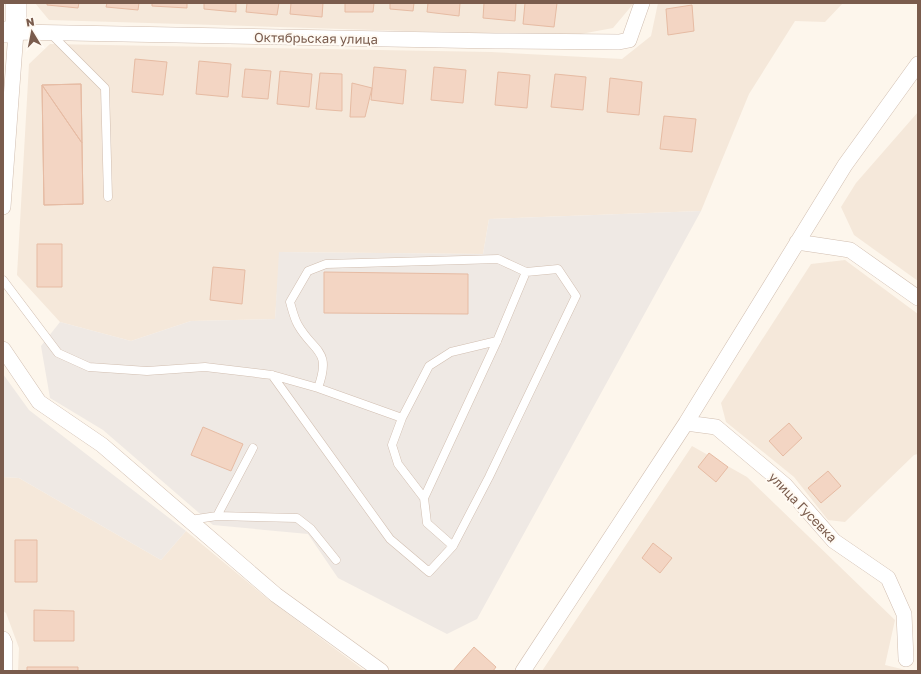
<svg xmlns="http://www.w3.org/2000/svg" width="921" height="674" font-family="'Golos Text',sans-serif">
	<rect width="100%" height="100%" fill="#fdf6ec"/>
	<!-- residential -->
	<path fill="#f5e8da" d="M35 3H634L613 28 570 36 49 20Z
		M658 3H843L825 22 795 21 749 94 701 211 489 219 483 254 280 252 275 319 191 321 131 341 60 322 17 275 29 64 50 44 491 52 622 59 651 36Z
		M918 112V281L854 235 841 207 856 183Z
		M845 260 918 314V454L914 455 845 522 828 520 794 477 726 422 721 403 811 264Z
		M692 446 747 477 895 620 885 665 910 671H542Z
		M3 477 19 478 161 560 186 531 268 599 365 671H18L19 648 6 613 3 611Z"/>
	<!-- industrial -->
	<path fill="#efe9e4" d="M701 211 477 619 447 634 338 578 308 534 213 525 103 430 50 398 41 346 60 322 131 341 191 321 275 319 279 252 483 254 489 219Z
		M3 374 29 410 186 531 161 560 19 478 3 477Z"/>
	<!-- building -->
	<path fill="#f3d5c3" stroke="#e6bba3" d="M47 3H79L78 8 47 5Z
		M107 3H139L138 10 106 7Z
		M152 3H187V8L152 6Z
		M204 3H236V12L204 9Z
		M247 3H279L277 15 246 12Z
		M291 3H323L322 17 290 14Z
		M345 3H374L373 12H345Z
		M390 3H414L413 11 390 9Z
		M428 3H460L459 16 427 12Z
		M484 3H516L515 21 483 18Z
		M525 3H557L554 27 523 24Z
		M692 5 694 31 668 35 666 9Z
		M135 59 167 62 163 95 132 92Z
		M199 61 231 64 228 97 196 94Z
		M374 67 406 70 403 104 371 100Z
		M434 67 466 70 463 103 431 100Z
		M245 69 271 71 268 99 242 97Z
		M280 71 312 74 309 107 277 104Z
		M498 72 530 75 527 108 495 105Z
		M320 73 342 74V111L316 109Z
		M555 74 586 77 583 110 551 107Z
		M610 78 642 82 639 115 607 112Z
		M352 83 372 88 365 117H350Z
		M81 84 83 204 44 205 42 85Z
		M81 84 82 143 42 85Z
		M42 85 82 143 83 204 44 205Z
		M664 116 696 119 692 152 660 149Z
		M37 244H62V287H37Z
		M213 267 245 270 242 304 210 300Z
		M324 272 468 274V314L324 313Z
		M789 423 802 438 783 456 769 441Z
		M203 427 243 444 231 471 191 455Z
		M709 453 728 467 716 482 698 467Z
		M828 471 841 486 821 503 808 488Z
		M15 540H37V582H15Z
		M653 543 672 558 660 573 642 558Z
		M34 610 74 611V641H34Z
		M474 647 496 667 493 671H453Z
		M27 667H78V671H27Z"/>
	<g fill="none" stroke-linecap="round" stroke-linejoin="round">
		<defs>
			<path id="service" d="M51 34 105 88 108 197
				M3 280 58 353 89 367 147 371 205 367 272 375 318 388 402 418
				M272 375 390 539 429 572 453 546 489 477 576 296 558 269 526 272 498 259 326 264 308 271 290 302C292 309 294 318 298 325 314 353 332 349 318 388
				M424 498 497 341 526 272
				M217 516 253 448
				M190 520 217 516 297 518 311 529 336 560
				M453 546 427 523 424 498 398 464 392 445 402 418 429 366 451 352 497 341"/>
			<path id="minor" d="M3 207 16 32 495 41 619 42 629 40 642 3
				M797 242 850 250 918 298
				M3 349 39 402 102 445 276 595 381 671
				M686 423 716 427 785 485 834 541 888 578 904 614 906 659
				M3 639 5 644V671
				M523 671 686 423 845 165 918 64"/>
			<path id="secondary" d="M3 32H16V3"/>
		</defs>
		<!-- service casing -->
		<use href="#service" stroke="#d1beb0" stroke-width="9"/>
		<!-- minor casing -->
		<use href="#minor" stroke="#d1beb0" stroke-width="16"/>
		<!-- secondary casing -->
		<use href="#secondary" stroke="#d6c0b0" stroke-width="22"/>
		<!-- service -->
		<use href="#service" stroke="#fff" stroke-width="8"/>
		<!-- minor -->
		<use href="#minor" stroke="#fff" stroke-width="15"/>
		<!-- secondary -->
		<use href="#secondary" stroke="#fff" stroke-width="21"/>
	</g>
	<g text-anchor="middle" stroke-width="4" stroke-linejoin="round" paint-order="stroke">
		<!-- street labels -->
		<g font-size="13" fill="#7a5c4d" stroke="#fffaf3">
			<text transform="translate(316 38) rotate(1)" y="5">Октябрьская улица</text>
			<text transform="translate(803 507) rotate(46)" y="5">улица Гусевка</text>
		</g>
	</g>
	<!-- border -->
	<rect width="921" height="674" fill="none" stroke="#7a5c4d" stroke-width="8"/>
	<!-- north arrow -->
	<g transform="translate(32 32) rotate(350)" stroke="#fffaf3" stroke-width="3" paint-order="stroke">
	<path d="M0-3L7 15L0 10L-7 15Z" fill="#7a5c4d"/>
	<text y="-6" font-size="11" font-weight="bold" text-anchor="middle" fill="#7a5c4d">N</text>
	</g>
</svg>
